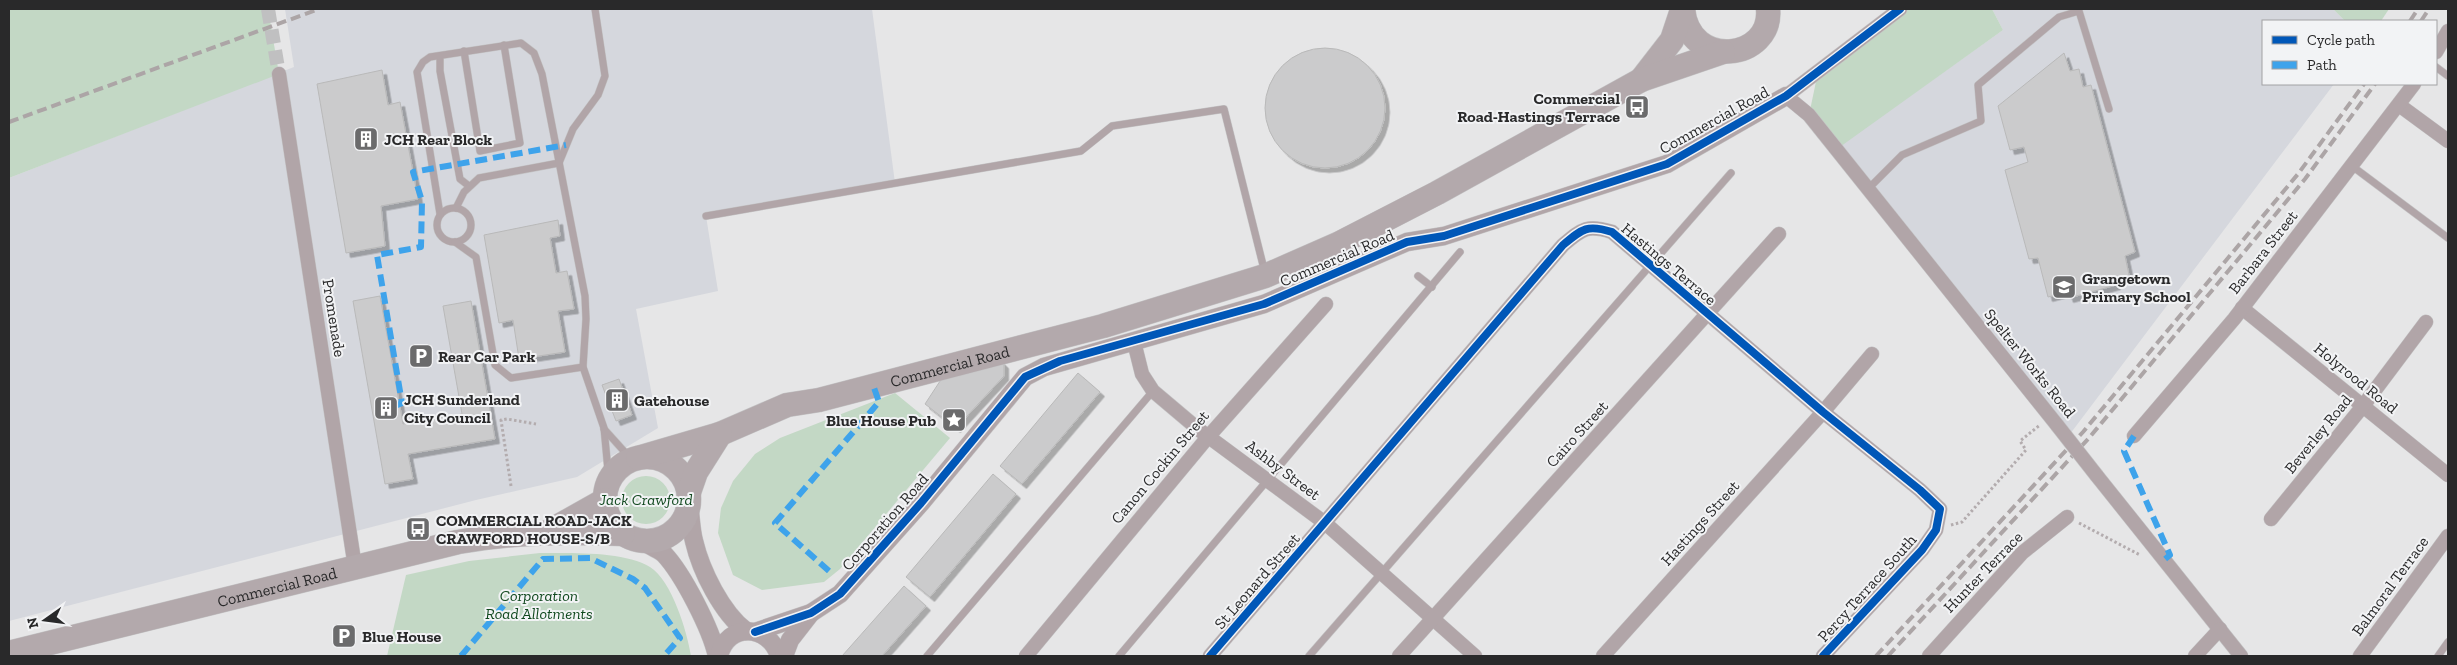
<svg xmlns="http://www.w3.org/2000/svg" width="2457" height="665" viewBox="0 0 2457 665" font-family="'Zilla Slab',serif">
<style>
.built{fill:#d5d7dd}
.green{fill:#c3d8c5}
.building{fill:#cbcbcc;stroke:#b9b9b9;filter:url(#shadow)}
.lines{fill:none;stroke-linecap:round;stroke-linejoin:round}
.minor-tunnel{stroke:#c0c0c1;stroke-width:14;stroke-dasharray:14 7;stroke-linecap:butt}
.service-casing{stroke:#c4c4c5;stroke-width:8}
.minor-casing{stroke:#c4c4c5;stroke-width:15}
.tertiary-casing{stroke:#c4c4c5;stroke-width:19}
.trunk-casing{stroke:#c4c4c5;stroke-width:25}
.path{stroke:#b3acae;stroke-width:3;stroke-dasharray:2.5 2.5;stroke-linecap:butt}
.service{stroke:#b1a5a8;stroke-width:7}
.minor{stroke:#b1a5a8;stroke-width:14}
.tertiary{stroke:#b1a5a8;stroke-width:18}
.trunk{stroke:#b3a9ac;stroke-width:24}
.rail{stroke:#aca5a6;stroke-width:4;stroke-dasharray:10 5;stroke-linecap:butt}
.minor-bridge-casing{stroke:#c4c4c5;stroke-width:15;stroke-linecap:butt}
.minor-bridge{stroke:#b1a5a8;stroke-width:14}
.quiet{stroke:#3ea3eb;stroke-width:6;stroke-dasharray:12 6;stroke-linecap:butt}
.cycleway-casing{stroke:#f2f3f5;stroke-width:11}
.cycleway{stroke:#0057b8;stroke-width:8}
.labels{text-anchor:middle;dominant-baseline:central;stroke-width:4;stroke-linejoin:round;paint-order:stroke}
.poi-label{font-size:16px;font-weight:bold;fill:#29292a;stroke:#f2f3f5;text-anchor:start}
.street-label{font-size:16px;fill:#29292a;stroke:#f2f3f5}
.park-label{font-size:16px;font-style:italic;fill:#10481e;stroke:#f2f3f5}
</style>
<defs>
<filter id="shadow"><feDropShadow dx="4.5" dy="4.5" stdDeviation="0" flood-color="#0004"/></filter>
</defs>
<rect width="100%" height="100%" fill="#e6e6e7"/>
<g class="built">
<polygon points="285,9 872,9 895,183 706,216 718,291 636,309 658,428 577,477 476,500 9,621 9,178 294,67"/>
<polygon points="1992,9 2333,9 2345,21 2263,21 2263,84 2334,84 2067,438 1835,149 2003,30"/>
</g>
<g class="green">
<polygon points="9,9 268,9 279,74 9,178"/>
<polygon points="1900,9 1992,9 2003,30 1837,149 1809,115 1818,72"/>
<polygon points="2333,9 2389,9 2381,21 2345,21"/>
<polygon points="895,393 950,438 840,569 824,582 762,590 733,575 718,533 721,508 733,481 755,454 780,438"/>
<circle cx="646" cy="500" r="24"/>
<path d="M 540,553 C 569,553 625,551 650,567 C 672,581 687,631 691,656 L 387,656 L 406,575 L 469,561 Z"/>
</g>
<g class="building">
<circle cx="1325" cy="108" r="60"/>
<polygon points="2064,53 2070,71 2079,69 2083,87 2091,85 2135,252 2125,256 2129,275 2115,279 2116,285 2069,298 2067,292 2048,297 2038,258 2029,259 2005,170 2028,162 2024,147 2010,150 1998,106"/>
<polygon points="382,70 388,105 400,102 418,199 381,206 385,246 346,253 317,84"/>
<polygon points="558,220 560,236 550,238 556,273 567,271 574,309 558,311 565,352 519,359 513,320 499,323 484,235"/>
<polygon points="380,296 403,424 462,414 443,306 471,301 495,439 408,454 413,479 385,484 353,301"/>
<polygon points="999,359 1004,364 1004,376 956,428 925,404 944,375"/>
<polygon points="1078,373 1100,392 1022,484 1000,466"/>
<polygon points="619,379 632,415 616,421 602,385"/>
<polygon points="382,397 388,403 390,412 383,413"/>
<polygon points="993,474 1016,494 930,597 906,577"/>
<polygon points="904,586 926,606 882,656 842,656"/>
</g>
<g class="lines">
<polyline class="minor-tunnel" points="268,9 279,74"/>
<defs>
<g id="service">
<polyline points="464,51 480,151 520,143 504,45"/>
<polyline points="440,57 440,71 460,179 469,186"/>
<polyline points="2436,67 2448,76"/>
<polyline points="2352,166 2448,238"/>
<polyline points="1868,189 1902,155 1981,121 1978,85 2059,17 2079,11 2109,109"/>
<circle cx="454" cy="225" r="17"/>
<polyline points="456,208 464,192 479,178 559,163 573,129 598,95 605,76 595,9"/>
<polyline points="440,214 417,72 423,62 430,57 521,43 534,53 542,74 585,296 586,319 583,367 604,428 609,481"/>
<polyline points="706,216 1081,151 1112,126 1224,109 1265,273"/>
<polyline points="455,242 476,257 495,365 511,378 583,367"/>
<polyline points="1418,276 1432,287"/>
<polyline points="604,429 632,460"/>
<polyline points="927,656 1153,391"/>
<polyline points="1119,656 1460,252"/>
<polyline points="1309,656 1731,173"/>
<polyline points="2438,656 2448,642"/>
</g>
<g id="minor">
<polyline points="1900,9 1786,96 1809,115 2057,425"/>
<polyline points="2436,52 2448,31"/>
<polyline points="279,74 355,567"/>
<polyline points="2399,105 2448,141"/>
<polyline points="2242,308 2448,475"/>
<polyline points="1134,342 1142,374 1153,391 1198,429 1325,523 1475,656"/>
<polyline points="2134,436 2234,319 2414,84"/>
<polyline points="2097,476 2241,656"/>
<polyline points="2271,519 2363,406 2426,322"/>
<polyline points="1026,656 1208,437 1326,304"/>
<path d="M 1210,656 L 1563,245 C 1582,229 1587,224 1612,232 L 1823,412 L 1920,490 L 1940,509 L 1936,530 L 1922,550 L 1823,656"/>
<polyline points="1399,656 1779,234"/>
<polyline points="1603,656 1823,412 1872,354"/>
<polyline points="1929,656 2022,553 2067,517"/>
<polyline points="2195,656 2220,629"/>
<polyline points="2360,656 2448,536"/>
</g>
<g id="tertiary">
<path d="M 689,506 C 691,517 691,530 694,541 C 701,571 722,613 746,631"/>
<path d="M 644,542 C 650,546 658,549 664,554 C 683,574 711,629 717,656"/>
<polyline points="755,632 811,613 840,594 921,503 1025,377 1044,367 1264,304 1407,242 1444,236 1667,164 1786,96"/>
<path d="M 719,656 C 727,622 769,624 779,656"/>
<polyline points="784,656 790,640 811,613"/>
</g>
<g id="trunk">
<path d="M 1683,9 C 1689,71 1773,60 1768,9"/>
<polyline points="1641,80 1672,40 1682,10"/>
<circle cx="647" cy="499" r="42"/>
<path id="s1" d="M 638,458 L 720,434 L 787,405 L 819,400 L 1103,326 L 1265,276 L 1338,244 L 1437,193 L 1641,80 L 1723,52"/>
<polyline points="689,492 696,472 720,434"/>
<polyline points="548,532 605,500"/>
<path id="s2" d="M 9,653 L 458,542 C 513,532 567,532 623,534"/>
</g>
</defs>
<use href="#service" class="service-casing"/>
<use href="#minor" class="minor-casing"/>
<use href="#tertiary" class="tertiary-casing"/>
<use href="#trunk" class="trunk-casing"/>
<g class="path">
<polyline points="511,486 501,420 507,419 536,424"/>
<polyline points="2079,523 2140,555"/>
<polyline points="1951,525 1962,522 2026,450 2020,441 2040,425"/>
</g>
<use href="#service" class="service"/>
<use href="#minor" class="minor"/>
<use href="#tertiary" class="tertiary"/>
<use href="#trunk" class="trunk"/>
<g class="rail">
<polyline points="2410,21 2418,9"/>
<polyline points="2421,21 2429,9"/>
<polyline points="9,122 319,9"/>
<polyline points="1876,656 2083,432 2298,174 2364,84"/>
<polyline points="1888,656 2089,438 2305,179 2375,84"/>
</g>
<defs>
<polyline id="minor-bridge" points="2057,425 2097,476"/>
</defs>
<use href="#minor-bridge" class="minor-bridge-casing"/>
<use href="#minor-bridge" class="minor-bridge"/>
<g class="quiet">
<polyline points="395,406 402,403 377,255 421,247 422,201 413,172 566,145"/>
<polyline points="2134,436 2124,451 2170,555 2164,560"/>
<polyline points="829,571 775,523 879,402 873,385"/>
<polyline points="461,656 543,559 590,558 633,579 645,588 680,638 664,656"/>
</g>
<defs>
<g id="cycleway">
<polyline points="755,632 811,613 840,594 921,503 1025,377 1060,361 1264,304 1407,242 1444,236 1667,164 1786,96 1900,9"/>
<path d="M 1210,656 L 1563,245 C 1582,229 1587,224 1612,232 L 1823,412 L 1920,490 L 1940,509 L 1936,530 L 1922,550 L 1823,656"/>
</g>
</defs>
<use href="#cycleway" class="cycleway-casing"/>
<use href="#cycleway" class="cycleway"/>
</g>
<defs>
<symbol id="bus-square" viewBox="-11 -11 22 22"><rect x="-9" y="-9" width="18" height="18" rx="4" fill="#6b6b6c" stroke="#f2f3f5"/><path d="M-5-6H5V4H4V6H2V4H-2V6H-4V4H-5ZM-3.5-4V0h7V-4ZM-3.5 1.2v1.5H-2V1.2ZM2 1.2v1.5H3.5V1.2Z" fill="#fff"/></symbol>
<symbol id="building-square" viewBox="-11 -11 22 22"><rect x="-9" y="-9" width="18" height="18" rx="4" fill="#6b6b6c" stroke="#f2f3f5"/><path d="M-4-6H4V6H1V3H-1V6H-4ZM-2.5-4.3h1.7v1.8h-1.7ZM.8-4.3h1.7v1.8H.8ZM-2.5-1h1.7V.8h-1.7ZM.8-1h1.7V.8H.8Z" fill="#fff"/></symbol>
<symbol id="school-square" viewBox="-11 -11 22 22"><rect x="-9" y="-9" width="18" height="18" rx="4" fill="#6b6b6c" stroke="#f2f3f5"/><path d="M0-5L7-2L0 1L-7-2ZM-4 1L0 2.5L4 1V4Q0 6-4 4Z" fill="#fff"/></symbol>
<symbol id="parking-square" viewBox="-11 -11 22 22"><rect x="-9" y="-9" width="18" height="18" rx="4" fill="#6b6b6c" stroke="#f2f3f5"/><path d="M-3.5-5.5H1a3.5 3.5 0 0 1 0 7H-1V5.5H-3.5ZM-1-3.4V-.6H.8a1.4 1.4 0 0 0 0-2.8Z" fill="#fff"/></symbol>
<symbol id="sight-square" viewBox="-11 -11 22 22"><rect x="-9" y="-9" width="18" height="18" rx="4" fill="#6b6b6c" stroke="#f2f3f5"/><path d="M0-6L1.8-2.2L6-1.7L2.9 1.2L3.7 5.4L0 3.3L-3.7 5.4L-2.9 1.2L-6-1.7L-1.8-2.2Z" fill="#fff"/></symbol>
</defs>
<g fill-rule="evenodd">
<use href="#bus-square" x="1623" y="93" width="28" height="28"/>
<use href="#building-square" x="352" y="125" width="28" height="28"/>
<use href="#school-square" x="2050" y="273" width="28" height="28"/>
<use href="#parking-square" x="407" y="342" width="28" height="28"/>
<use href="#building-square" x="603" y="386" width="28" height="28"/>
<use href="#building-square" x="372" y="394" width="28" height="28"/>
<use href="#sight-square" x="940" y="406" width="28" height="28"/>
<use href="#bus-square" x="404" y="515" width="28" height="28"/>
<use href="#parking-square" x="330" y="622" width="28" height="28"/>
</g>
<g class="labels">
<g class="poi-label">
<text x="1620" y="98" text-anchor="end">Commercial<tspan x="1620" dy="18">Road-Hastings Terrace</tspan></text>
<text x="384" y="139">JCH Rear Block</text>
<text x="2082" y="278">Grangetown<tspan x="2082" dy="18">Primary School</tspan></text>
<text x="438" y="356">Rear Car Park</text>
<text x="404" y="399">JCH Sunderland<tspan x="404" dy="18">City Council</tspan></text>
<text x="634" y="400">Gatehouse</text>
<text x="936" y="420" text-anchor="end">Blue House Pub</text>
<text x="436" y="520">COMMERCIAL ROAD-JACK<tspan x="436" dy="18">CRAWFORD HOUSE-S/B</tspan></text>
<text x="362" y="636">Blue House</text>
</g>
<g class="street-label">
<text transform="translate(1714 120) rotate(-29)">Commercial Road</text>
<text transform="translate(2263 252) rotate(-52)">Barbara Street</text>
<text transform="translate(1337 258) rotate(-23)">Commercial Road</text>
<text transform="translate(1669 264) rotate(40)">Hastings Terrace</text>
<text transform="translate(334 318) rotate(81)">Promenade</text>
<text transform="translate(2030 363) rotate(51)">Spelter Works Road</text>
<text stroke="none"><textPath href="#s1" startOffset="326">Commercial Road</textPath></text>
<text transform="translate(2356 378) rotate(39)">Holyrood Road</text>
<text transform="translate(1577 434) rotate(-48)">Cairo Street</text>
<text transform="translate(2318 434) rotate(-51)">Beverley Road</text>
<text transform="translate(1160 467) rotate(-50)">Canon Cockin Street</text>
<text transform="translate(1283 470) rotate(37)">Ashby Street</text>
<text transform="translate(885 522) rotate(-49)">Corporation Road</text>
<text transform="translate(1700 523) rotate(-48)">Hastings Street</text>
<text transform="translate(1983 572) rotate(-46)">Hunter Terrace</text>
<text transform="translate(1257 581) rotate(-49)">St Leonard Street</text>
<text stroke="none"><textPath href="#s2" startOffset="276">Commercial Road</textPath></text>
<text transform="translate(2390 586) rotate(-54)">Balmoral Terrace</text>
<text transform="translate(1867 588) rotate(-48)">Percy Terrace South</text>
</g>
<g class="park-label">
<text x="646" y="499">Jack Crawford</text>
<text x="539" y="595">Corporation<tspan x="539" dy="18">Road Allotments</tspan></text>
</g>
</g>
<rect width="2457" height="665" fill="none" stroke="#29292a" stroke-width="20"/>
<rect x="2262" y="20" width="175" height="65" fill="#f2f3f5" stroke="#a2a2a4"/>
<rect x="2272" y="36" width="25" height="8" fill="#0057b8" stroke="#a2a2a4"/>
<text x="2307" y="45" font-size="15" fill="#29292a">Cycle path</text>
<rect x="2272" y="61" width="25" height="8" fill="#3ea3eb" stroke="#a2a2a4"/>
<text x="2307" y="70" font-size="15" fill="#29292a">Path</text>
<g transform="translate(45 620) rotate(256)" stroke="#f2f3f5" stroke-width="4" paint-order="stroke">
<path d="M0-4L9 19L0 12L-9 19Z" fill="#29292a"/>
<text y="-8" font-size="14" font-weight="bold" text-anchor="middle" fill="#29292a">N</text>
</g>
</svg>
